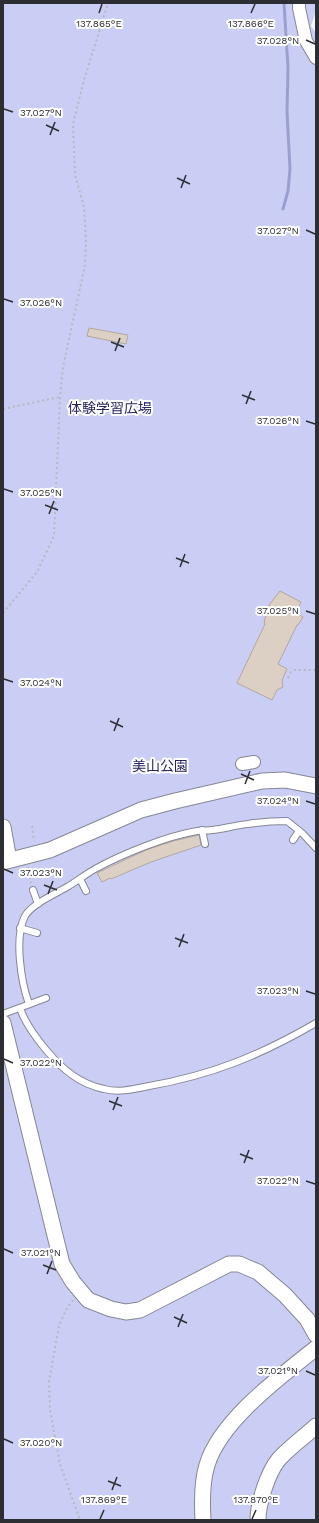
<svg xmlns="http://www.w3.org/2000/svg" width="319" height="1523" viewBox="0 0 319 1523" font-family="'Work Sans','Noto Sans JP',sans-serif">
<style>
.green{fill:#cacef5}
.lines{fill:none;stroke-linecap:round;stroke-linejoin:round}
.stream{stroke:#9b9fce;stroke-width:3}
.building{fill:#dcd0c4;stroke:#b3a89c}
.service-casing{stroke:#858795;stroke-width:8}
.minor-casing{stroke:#858795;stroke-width:14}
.tertiary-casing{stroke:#858795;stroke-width:17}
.path{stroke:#b7b8be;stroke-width:2;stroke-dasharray:2 3;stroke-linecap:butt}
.service{stroke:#fff;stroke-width:6}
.minor{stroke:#fff;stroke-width:12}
.tertiary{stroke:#fff;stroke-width:15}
.ticks{fill:none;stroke:#2d2e34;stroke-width:1.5}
.labels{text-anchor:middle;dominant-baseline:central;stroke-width:4;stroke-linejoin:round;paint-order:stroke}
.park-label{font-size:14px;fill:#27255e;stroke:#fff}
.ticks-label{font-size:10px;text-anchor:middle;fill:#2d2e34;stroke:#fff;stroke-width:4;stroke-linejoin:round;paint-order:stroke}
</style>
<rect width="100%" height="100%" fill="#f7f8fe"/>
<polygon class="green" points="3,3 316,3 316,11 311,26 316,33 316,1520 3,1520"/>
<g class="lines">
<polyline class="stream" points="283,209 288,191 290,169 287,112 288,68 284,3"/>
</g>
<g class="building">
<polygon points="89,328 128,335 126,344 87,336"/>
<polygon points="280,591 301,602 296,613 303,617 298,625 297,625 278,664 287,669 282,680 283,687 277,690 272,700 237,683 265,624 264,624 265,621 264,620 268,612 269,605"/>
<polygon points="199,835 201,845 151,862 111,879 110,878 102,882 97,873 146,850 173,841"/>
</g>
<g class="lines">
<defs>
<g id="service">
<polyline points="202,830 205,844"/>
<polyline points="293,840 299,831"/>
<polyline points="80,879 86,891"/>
<polyline points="33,890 38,904"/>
<polyline points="20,928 37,933"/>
<path d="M 29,1004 C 21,982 14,937 25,916 C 32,904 55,894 67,887 C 77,881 86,874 95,869 C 122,854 167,836 197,831 C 202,830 207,831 212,830 C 224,829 236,825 248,824 C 261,822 274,821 287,821 L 302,833 L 316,848"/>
<path d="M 20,1008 C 25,1024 36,1038 47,1051 C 63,1070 80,1084 104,1089 C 119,1093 134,1089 149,1086 C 212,1075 261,1055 316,1023"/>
<polyline points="3,1014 46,998"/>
</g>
<g id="minor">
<polyline points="299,3 299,8 306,41 316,58"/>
<polyline points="242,764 254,762"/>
</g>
<g id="tertiary">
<polyline points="3,827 9,860"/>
<polyline points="3,862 50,850 141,810 175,801 262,781 285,780 316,786"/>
<polyline points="3,1023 62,1264 73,1282 88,1300 111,1309 126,1312 140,1310 229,1264 239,1264 258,1272 285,1295 307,1319 316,1335"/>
<path d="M 203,1520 C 202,1503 202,1481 207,1465 C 220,1421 281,1376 316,1348"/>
<path d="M 258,1520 C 258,1503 268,1472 279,1459 C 290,1447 304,1437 316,1426"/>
</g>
</defs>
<use href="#service" class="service-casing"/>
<use href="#minor" class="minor-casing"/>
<use href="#tertiary" class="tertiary-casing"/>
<g class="path">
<polyline points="3,409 60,397"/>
<polyline points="3,613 37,572 54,536 60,397 63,367 85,265 86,241 84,207 75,175 73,124 84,80 108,3"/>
<polyline points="288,678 291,672 294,670 316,670"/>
<polyline points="32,826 34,841"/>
<polyline points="28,867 31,883"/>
<polyline points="73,1300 67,1308 59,1326 49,1382 50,1410 60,1464 80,1520"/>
</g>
<use href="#service" class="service"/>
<use href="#minor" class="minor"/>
<use href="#tertiary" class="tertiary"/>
</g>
<path class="ticks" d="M 99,13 L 102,4M 251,13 L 255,4M 306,40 L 315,44M 4,109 L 13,112M 46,125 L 59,131M 50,135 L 55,122M 177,178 L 190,184M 181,188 L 186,175M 306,230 L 315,234M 4,299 L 13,302M 111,342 L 124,347M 115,351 L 120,338M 242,395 L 255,400M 246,404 L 251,391M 306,421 L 315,424M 4,489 L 13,492M 45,505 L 58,510M 49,514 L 54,501M 176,558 L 189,563M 180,567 L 185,554M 306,611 L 315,614M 4,679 L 13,682M 110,721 L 123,727M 114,731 L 119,718M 241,774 L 254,780M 245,784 L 250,771M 306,801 L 315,804M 4,869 L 13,873M 44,885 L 57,890M 48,894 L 53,881M 175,938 L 188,943M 179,947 L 184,934M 306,991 L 315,994M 4,1059 L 13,1063M 109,1101 L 122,1106M 113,1110 L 118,1097M 240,1154 L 253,1159M 244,1163 L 249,1150M 306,1181 L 315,1184M 4,1249 L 13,1253M 43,1265 L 56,1270M 47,1274 L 52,1261M 174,1317 L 187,1323M 178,1327 L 183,1314M 306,1371 L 315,1375M 4,1439 L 13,1443M 108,1481 L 121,1486M 112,1490 L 117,1477M 100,1519 L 104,1510M 252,1519 L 256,1510"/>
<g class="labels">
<g class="park-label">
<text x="110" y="408">体験学習広場</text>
<text x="160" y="766">美山公園</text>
</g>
</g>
<g class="ticks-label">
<text x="99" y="27">137.865°E</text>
<text x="251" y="27">137.866°E</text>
<text x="278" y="44">37.028°N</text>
<text x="41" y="116">37.027°N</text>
<text x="278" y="234">37.027°N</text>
<text x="41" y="306">37.026°N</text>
<text x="278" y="424">37.026°N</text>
<text x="41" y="496">37.025°N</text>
<text x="278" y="614">37.025°N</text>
<text x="41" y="686">37.024°N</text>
<text x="278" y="804">37.024°N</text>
<text x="41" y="876">37.023°N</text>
<text x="278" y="994">37.023°N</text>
<text x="41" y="1066">37.022°N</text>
<text x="278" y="1184">37.022°N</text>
<text x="41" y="1256">37.021°N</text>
<text x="278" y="1374">37.021°N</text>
<text x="41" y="1446">37.020°N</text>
<text x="104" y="1503">137.869°E</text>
<text x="256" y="1503">137.870°E</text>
</g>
<rect width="319" height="1523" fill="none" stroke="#2d2e34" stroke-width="8"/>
</svg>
